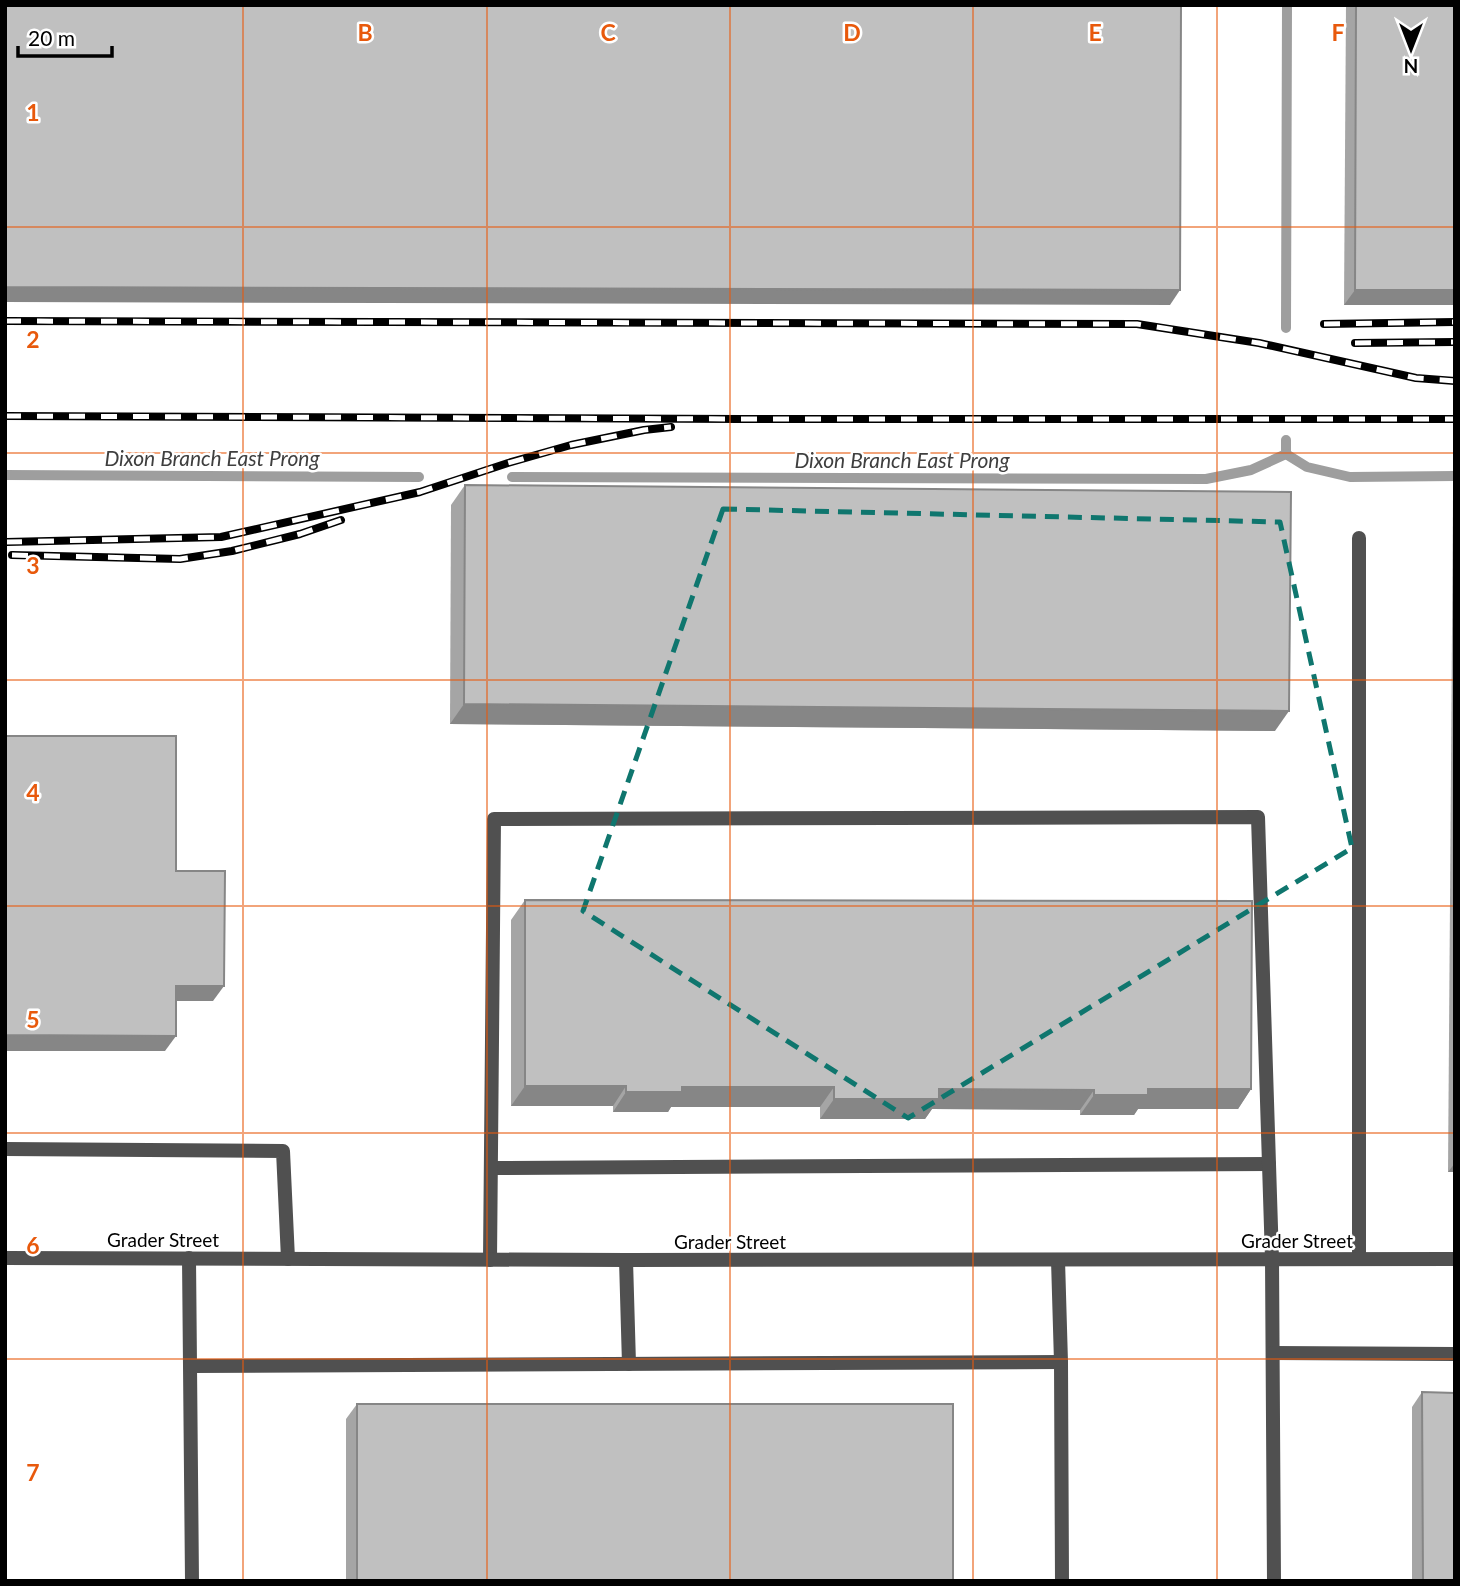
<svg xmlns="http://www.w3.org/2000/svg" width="1460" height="1586" viewBox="0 0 1460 1586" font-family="Lato,sans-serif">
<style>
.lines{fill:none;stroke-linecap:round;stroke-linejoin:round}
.stream{stroke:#9e9e9e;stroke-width:10}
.service{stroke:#505050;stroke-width:14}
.minor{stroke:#505050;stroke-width:14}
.rail-casing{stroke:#000;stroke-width:8}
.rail{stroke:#fff;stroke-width:5;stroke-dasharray:16;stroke-linecap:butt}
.wall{fill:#a5a5a5}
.shaded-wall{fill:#868686}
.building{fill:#c0c0c0;stroke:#868686;stroke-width:2}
.marked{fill:none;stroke:#0f766e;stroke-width:5;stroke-dasharray:14 9;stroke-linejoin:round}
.grid{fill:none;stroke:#e8590c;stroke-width:2;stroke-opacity:0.55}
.labels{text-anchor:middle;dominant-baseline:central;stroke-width:5;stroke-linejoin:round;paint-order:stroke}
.street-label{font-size:19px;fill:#000;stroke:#fff}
.water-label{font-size:21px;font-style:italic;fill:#3f3f3f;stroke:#fff}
.grid-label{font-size:23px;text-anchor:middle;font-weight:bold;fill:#e8590c;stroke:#fff;stroke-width:5;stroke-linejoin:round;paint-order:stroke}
</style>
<rect width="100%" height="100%" fill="#fff"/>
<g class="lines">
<g class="stream">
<polyline points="1286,328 1287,5"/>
<polyline points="1286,440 1286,454 1307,467 1350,477 1455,476"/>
<polyline points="5,475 419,477"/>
<polyline points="512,477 1206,479 1251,470 1286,454"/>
</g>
<g class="service">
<polyline points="5,1149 283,1151 288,1259"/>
<polyline points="491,1168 1269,1164"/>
<polyline points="189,1258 192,1581"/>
<polyline points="1359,1259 1359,538"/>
<polyline points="490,1260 494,819 1258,817 1272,1259 1274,1581"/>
<polyline points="626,1260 629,1364"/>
<polyline points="1058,1260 1061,1362 1062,1581"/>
<polyline points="1273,1353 1455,1354"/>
<polyline points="191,1366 1061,1362"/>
</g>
<polyline class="minor" points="5,1258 626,1260 1455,1259"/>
<defs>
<g id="rail">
<polyline points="5,321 1137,324 1259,343 1416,378 1455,381"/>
<polyline points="1324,324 1455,322"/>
<polyline points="1355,343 1455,342"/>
<polyline points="5,416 740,419 1455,419"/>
<polyline points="6,542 221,537 420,492 508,463 571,445 644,430 671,427"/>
<polyline points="12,555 180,559 232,551 300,534 341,520"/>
</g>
</defs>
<use href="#rail" class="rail-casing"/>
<use href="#rail" class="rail"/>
</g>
<g class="wall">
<polygon points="1346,5 1455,5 1455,305 1344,305"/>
<polygon points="465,485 1275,731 450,724 451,505"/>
<polygon points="1455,495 1455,1172 1448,1172 1453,497"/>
<polygon points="525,900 1251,1089 1238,1109 1138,1109 1134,1115 1080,1115 1080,1110 932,1109 925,1119 820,1119 820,1107 671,1107 668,1112 613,1112 613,1106 511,1106 511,920"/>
<polygon points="1422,1392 1455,1581 1412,1581 1412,1407"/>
<polygon points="357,1404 953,1581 346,1581 346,1419"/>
</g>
<g class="shaded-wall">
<polygon points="5,287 1180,290 1170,305 5,302"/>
<polygon points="1355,290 1455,290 1455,305 1344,305"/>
<polygon points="464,704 1289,711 1275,731 450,724"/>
<polygon points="176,986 224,986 213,1001 165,1001"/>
<polygon points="5,1035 176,1036 165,1051 5,1051"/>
<polygon points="525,1086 626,1086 613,1106 511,1106"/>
<polygon points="682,1087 834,1087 820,1107 671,1107 668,1112 613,1112 626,1092"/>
<polygon points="939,1089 1094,1090 1080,1110 932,1109 925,1119 820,1119 834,1099"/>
<polygon points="1148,1089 1251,1089 1238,1109 1138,1109 1134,1115 1080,1115 1094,1095"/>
<polygon points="1455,1163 1455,1172 1448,1172"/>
</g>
<g class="building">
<polygon points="5,5 1181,5 1180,290 5,287"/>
<polygon points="1356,5 1455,5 1455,290 1355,290"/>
<polygon points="465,485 1291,492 1289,711 464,704"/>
<polygon points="5,736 176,736 176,871 225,871 224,986 176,986 176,1036 5,1035"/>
<polygon points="525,900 1252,901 1251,1089 1148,1089 1148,1095 1094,1095 1094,1090 939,1089 939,1099 834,1099 834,1087 682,1087 682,1092 626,1092 626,1086 525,1086"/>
<polygon points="1422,1392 1455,1393 1455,1581 1423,1581"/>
<rect x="357" y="1404" width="596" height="177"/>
</g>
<path class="marked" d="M 723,509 L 1280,522 L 1352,848 L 908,1118 L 583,911 Z"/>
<path class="grid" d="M 243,5 L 243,1581M 487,5 L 487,1581M 730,5 L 730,1581M 973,5 L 973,1581M 1217,5 L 1217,1581M 5,227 L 1455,227M 5,453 L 1455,453M 5,680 L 1455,680M 5,906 L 1455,906M 5,1133 L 1455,1133M 5,1359 L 1455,1359"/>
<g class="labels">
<g class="street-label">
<text x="163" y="1239">Grader Street</text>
<text x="1297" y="1240">Grader Street</text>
<text x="730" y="1241">Grader Street</text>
</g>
<g class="water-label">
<text x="212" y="457">Dixon Branch East Prong</text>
<text x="902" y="459">Dixon Branch East Prong</text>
</g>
</g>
<g class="grid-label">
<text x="365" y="41">B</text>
<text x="608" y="41">C</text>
<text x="852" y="41">D</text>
<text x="1095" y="41">E</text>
<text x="1338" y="41">F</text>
<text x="33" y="121">1</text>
<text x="33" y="348">2</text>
<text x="33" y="574">3</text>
<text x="33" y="801">4</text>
<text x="33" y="1028">5</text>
<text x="33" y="1254">6</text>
<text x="33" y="1481">7</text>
</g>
<rect width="1460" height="1586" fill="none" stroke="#000000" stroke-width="14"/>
<g transform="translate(1411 49) rotate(180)" stroke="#ffffff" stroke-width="5" paint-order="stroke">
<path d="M0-5L12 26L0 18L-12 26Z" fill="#000000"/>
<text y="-10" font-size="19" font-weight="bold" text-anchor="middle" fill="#000000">N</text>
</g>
<path d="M18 46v10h94v-10" fill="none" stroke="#000000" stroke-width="3.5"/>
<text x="28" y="46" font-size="21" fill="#000000" stroke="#ffffff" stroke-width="5" paint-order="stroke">20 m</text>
</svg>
